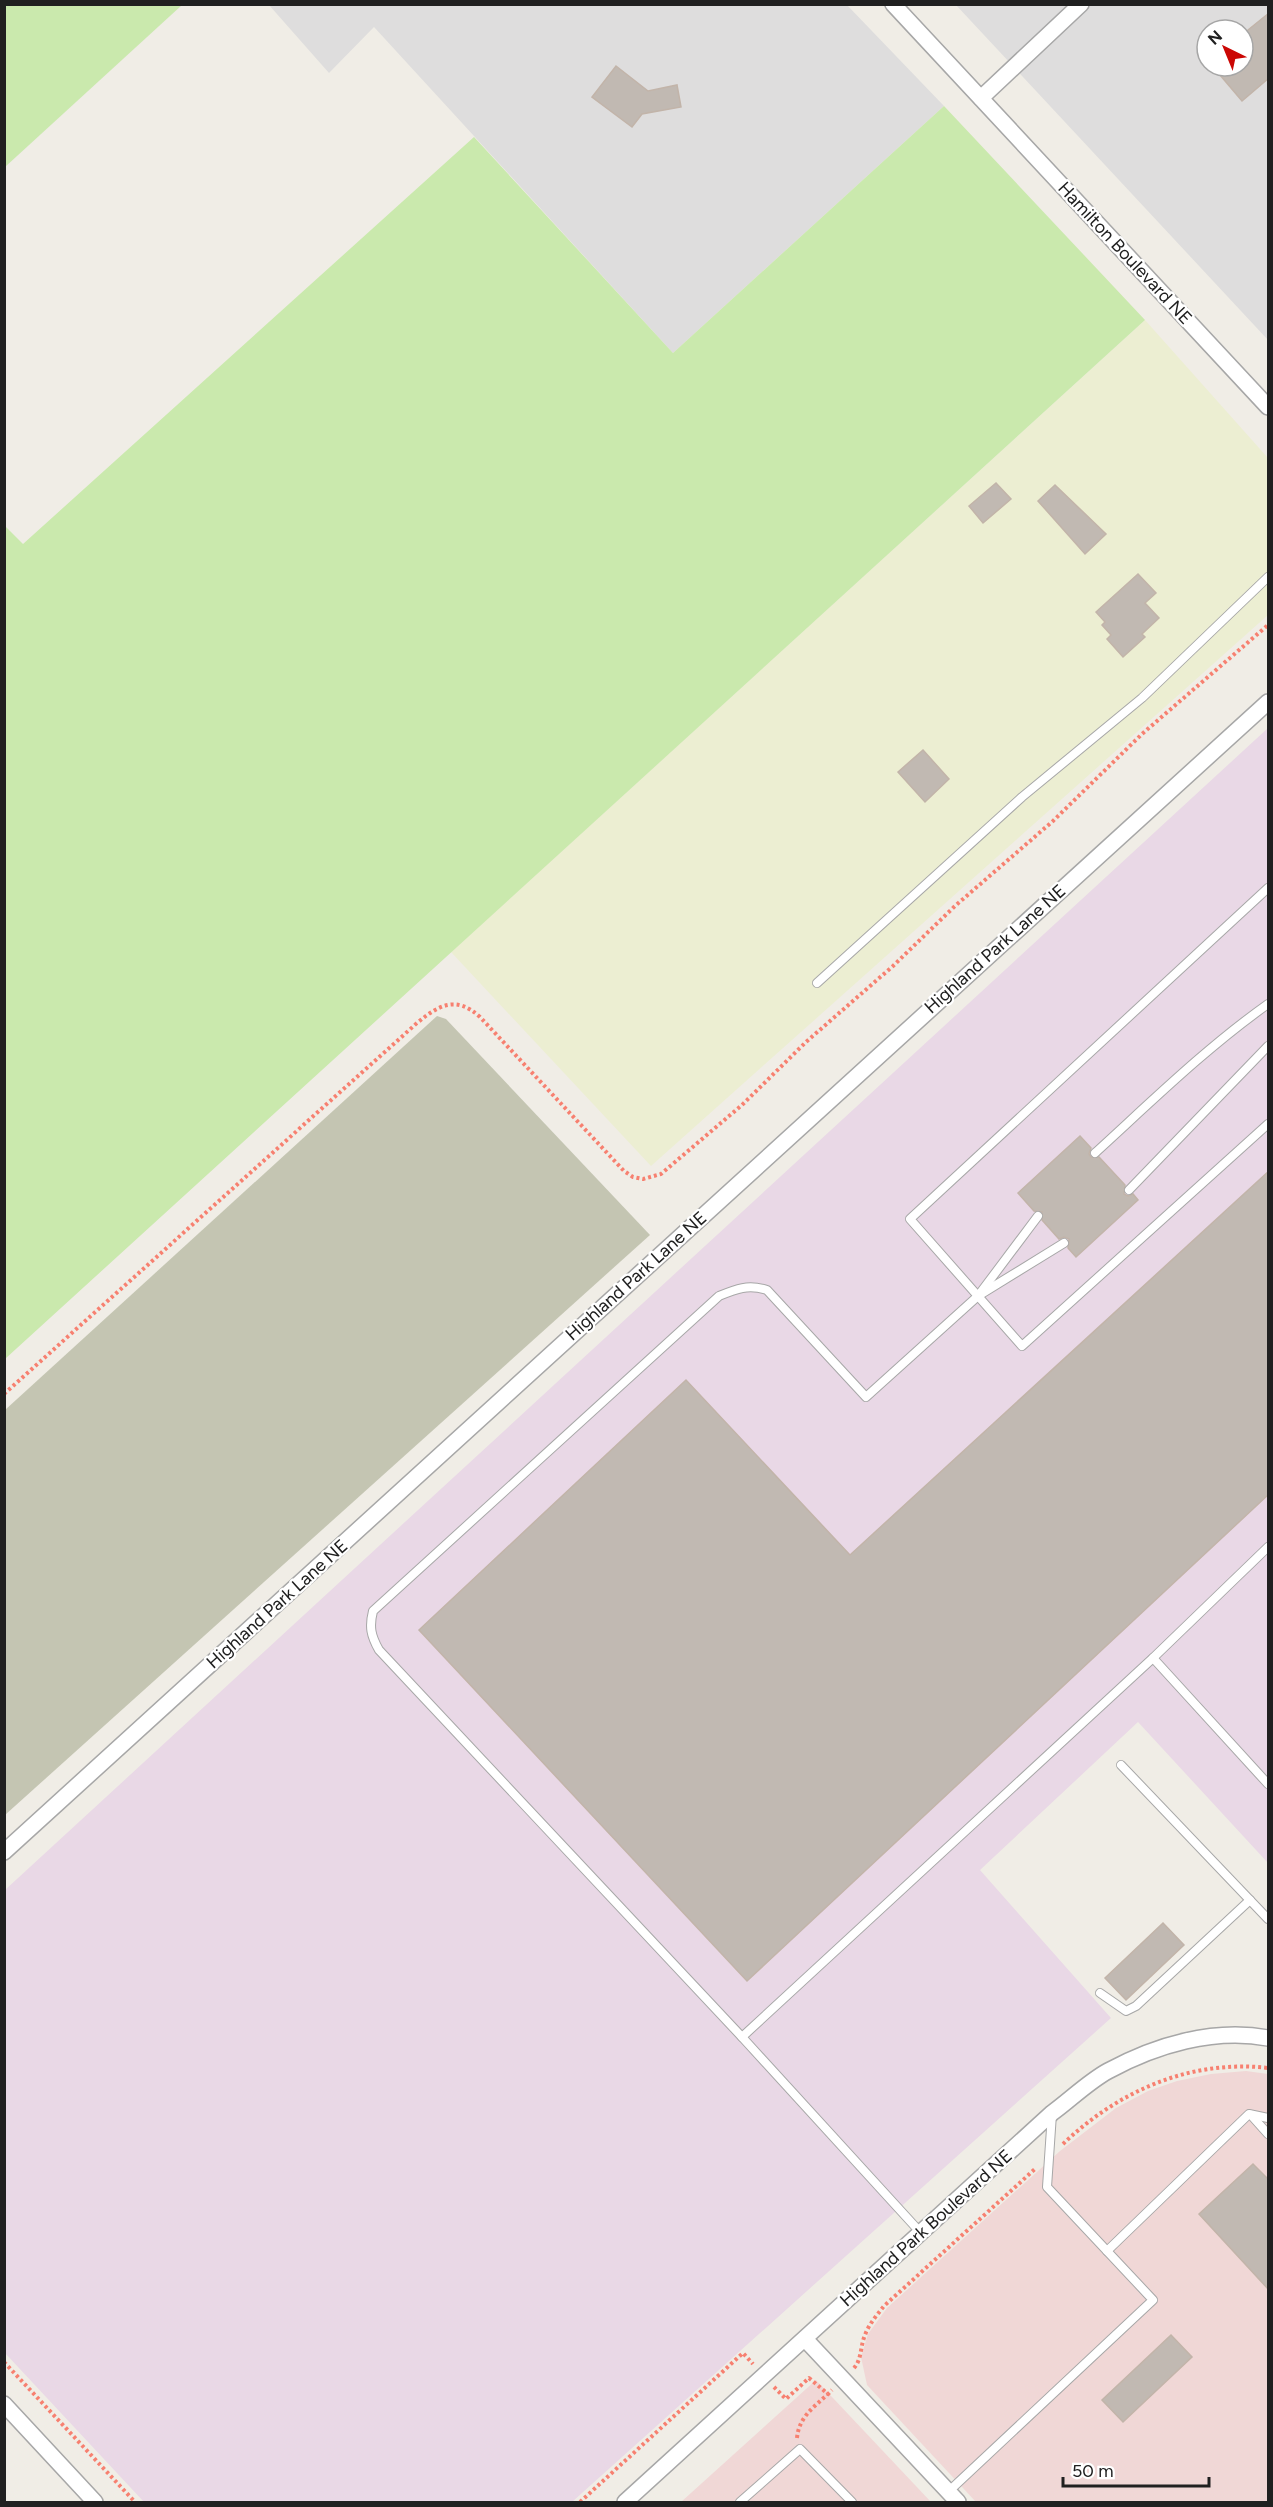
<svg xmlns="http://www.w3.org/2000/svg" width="1273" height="2507" viewBox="0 0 1273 2507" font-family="Figtree,sans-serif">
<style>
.residential{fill:#dedddd;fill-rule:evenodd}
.commercial{fill:#f0d7d6}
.industrial{fill:#e9d8e6}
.construction{fill:#c4c5b2}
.farmland{fill:#eceed2}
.grass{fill:#cae9ad}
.building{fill:#c1b9b2;stroke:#c2b4a9;stroke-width:1.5}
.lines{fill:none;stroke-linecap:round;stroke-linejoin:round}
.service-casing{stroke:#a7a7a7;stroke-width:10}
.minor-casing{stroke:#a7a7a7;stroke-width:18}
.path{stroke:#f78070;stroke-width:4;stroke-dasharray:3 3;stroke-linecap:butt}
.service{stroke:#fff;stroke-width:8}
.minor{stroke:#fff;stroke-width:15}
.labels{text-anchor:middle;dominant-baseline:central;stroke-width:4.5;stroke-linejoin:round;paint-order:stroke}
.street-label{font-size:18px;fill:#202020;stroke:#fff}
</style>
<rect width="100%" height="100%" fill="#f0ede6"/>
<g class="residential">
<polygon points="269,5 847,5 944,106 673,353 374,27 329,73"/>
<path d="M 956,5 L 1268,5 L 1268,340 ZM 1207,30 L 1243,30 L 1243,66 L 1207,66 Z"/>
</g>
<g class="commercial">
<polygon points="1246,2071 1268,2074 1268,2502 976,2502 867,2385 861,2357 868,2334 887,2308 1060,2151 1116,2108 1148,2091 1177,2081 1211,2074"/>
<polygon points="816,2380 931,2502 681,2502"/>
</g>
<polygon class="industrial" points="1268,728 1268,1863 1138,1722 980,1870 1111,2018 572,2502 144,2502 5,2353 5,1890"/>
<polygon class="construction" points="437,1016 446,1019 650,1235 5,1815 5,1410"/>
<polygon class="farmland" points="1145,320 1268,458 1268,615 651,1166 451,952"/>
<g class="grass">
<polygon points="5,4 182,4 182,5 5,167"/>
<polygon points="944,106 1145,320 5,1359 5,526 23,544 474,137 673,353"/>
</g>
<g class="building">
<polygon points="1269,13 1269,78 1242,101 1220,75 1230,66 1243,66 1243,58 1252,51 1243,40 1243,34"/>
<polygon points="616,66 648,91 677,85 681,107 642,114 632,127 592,97"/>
<polygon points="996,483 1011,499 983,523 969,506"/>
<polygon points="1055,485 1106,534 1085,554 1038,501"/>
<polygon points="1138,574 1156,593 1145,603 1159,618 1142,634 1145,637 1123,657 1107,639 1111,635 1102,625 1105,622 1096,612"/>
<polygon points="923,750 949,779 925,802 898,772"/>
<polygon points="1080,1136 1091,1148 1089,1154 1091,1157 1099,1157 1125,1185 1124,1194 1128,1196 1133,1194 1138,1200 1076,1257 1068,1248 1069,1239 1064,1237 1059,1239 1042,1220 1042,1212 1034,1211 1018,1193"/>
<polygon points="1269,1171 1269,1494 747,1981 419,1630 686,1380 850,1555"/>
<polygon points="1163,1923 1184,1945 1126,2000 1105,1978"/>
<polygon points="1253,2164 1269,2180 1269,2290 1199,2214"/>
<polygon points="1171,2335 1192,2357 1123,2422 1102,2400"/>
</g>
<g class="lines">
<defs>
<g id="service">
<polyline points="1268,888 910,1219 1022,1346 1268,1124"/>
<polyline points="817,983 1022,797 1142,698 1268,577"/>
<path d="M 1095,1153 C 1151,1102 1206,1048 1268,1004"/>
<polyline points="1129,1190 1268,1046"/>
<path d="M 1064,1243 L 978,1296 L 866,1397 L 767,1290 C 748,1284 736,1289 719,1296 L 373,1611 C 369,1627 371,1636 379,1650 L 742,2037 L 1153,1658 L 1268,1784"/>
<polyline points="981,1292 1038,1216"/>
<polyline points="1153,1658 1268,1547"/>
<polyline points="1121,1765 1268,1919"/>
<polyline points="1100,1993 1126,2011 1136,2006 1250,1900"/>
<polyline points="742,2037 921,2233"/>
<polyline points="1251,2115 1268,2134"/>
<polyline points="1107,2251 1249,2114 1268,2118"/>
<polyline points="948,2492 1153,2300 1047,2187 1052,2114"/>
<polyline points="740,2502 800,2449 852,2502"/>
</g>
<g id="minor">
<polyline points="893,4 1268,407"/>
<polyline points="981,98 1081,4"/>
<polyline points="4,1852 1268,702"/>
<polyline points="805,2339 958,2502"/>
<polyline points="4,2404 95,2502"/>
<path d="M 625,2502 L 1052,2113 C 1070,2100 1088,2082 1108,2071 C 1156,2045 1213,2028 1268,2038"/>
</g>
</defs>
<use href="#service" class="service-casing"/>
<use href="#minor" class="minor-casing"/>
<g class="path">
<path d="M 4,1394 L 417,1023 C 439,1005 456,995 480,1017 L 624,1171 L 633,1177 L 643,1179 L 661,1174 L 742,1105 L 806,1042 L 893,966 L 955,906 L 1053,821 L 1142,734 L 1268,625"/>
<path d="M 1063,2144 C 1118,2091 1191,2059 1268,2068"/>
<polyline points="4,2362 135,2502"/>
<path d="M 854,2368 C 862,2359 860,2347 865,2335 C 869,2324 877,2315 884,2306 L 1035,2169"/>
<polyline points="774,2387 786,2399 809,2378 828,2394 832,2390"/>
<path d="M 797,2438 C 799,2417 813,2408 828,2394"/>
<polyline points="580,2502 743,2353 753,2364"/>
</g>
<use href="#service" class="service"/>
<use href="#minor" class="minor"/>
</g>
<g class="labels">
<g class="street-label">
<text transform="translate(1125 253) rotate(47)">Hamilton Boulevard NE</text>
<text transform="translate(995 949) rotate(-42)">Highland Park Lane NE</text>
<text transform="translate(636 1276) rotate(-42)">Highland Park Lane NE</text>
<text transform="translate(277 1604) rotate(-42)">Highland Park Lane NE</text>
<text transform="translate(926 2228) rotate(-42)">Highland Park Boulevard NE</text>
</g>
</g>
<rect width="1273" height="2507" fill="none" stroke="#202020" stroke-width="12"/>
<g transform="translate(1225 48) rotate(317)"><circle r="28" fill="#ffffff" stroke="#a6a6a6" stroke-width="1.5"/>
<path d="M0-4.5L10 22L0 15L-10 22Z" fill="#cb0704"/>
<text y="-9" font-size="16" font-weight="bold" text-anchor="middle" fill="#202020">N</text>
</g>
<path d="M1063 2477v9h146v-9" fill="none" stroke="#202020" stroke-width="3"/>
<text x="1072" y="2477" font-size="18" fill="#202020" stroke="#ffffff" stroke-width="4.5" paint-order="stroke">50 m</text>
</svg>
